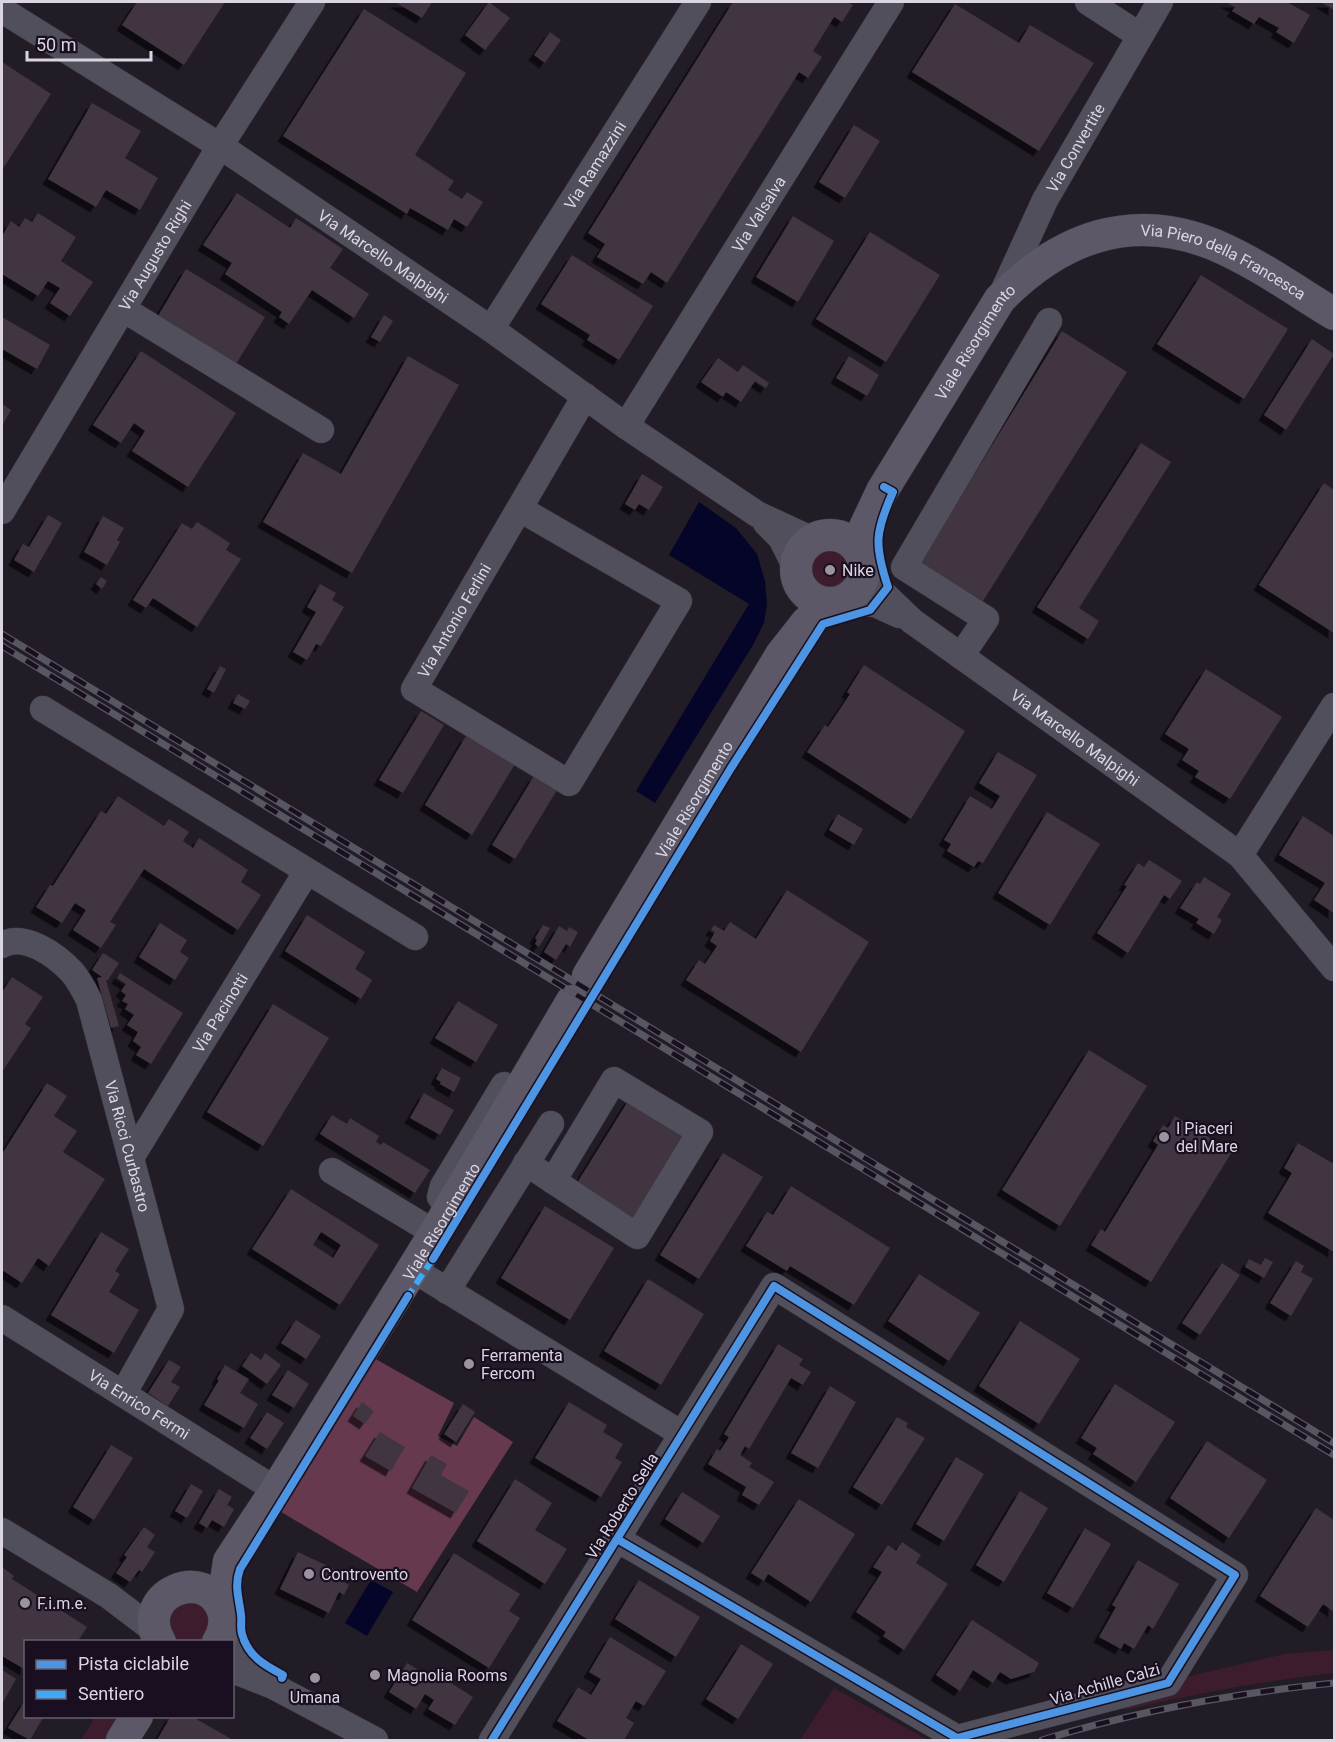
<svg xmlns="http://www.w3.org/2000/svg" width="1336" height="1742" viewBox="0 0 1336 1742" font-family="Roboto,sans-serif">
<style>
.green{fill:#3d1d2d}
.forest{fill:#67394f}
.water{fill:#050529}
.building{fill:#413641;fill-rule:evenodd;filter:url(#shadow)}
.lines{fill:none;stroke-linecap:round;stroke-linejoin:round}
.minor-casing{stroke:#3b373e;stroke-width:27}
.major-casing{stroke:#3b373e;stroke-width:33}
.minor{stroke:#514f5b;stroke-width:26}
.major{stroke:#5c5868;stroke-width:32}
.rail-casing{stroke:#585660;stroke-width:7}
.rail{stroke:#190f20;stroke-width:4.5;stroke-dasharray:14;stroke-linecap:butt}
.quiet{stroke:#3fa9f5;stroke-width:6;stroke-dasharray:12 6;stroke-linecap:butt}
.cycleway-casing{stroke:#190f20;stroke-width:11}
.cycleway{stroke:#4d94e3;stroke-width:8}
.poi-dot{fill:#9a949f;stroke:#190f20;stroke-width:2}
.labels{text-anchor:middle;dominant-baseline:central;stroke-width:4.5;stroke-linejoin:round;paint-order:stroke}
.street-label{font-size:16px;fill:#dbd5e1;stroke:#190f20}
.poi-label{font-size:16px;fill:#dbd5e1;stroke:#190f20;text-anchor:start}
</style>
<defs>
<filter id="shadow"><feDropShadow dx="-5.5" dy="5.5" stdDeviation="0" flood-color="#0009"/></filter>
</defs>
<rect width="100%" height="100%" fill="#211c25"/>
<g class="green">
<path d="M 833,542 L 849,550 C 851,557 858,569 856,576 C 853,592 826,600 814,591 C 791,574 808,543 833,542 Z"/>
<polygon points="187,1595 213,1611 206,1641 172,1641 164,1612"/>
<path d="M 1334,1650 L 1334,1673 C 1263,1681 1195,1694 1125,1710 L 1121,1702 L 1190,1676 L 1285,1654 Z"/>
<polygon points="834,1688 928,1740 800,1740"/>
<polygon points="95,1717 123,1717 108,1740 81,1740"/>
</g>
<polygon class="forest" points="372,1357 454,1403 438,1436 457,1446 474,1417 513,1442 417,1592 281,1512"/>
<g class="water">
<polygon points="699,502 736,528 757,554 765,581 767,604 764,623 753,645 655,803 636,791 749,604 669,555"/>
<polygon points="371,1580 393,1592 367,1636 345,1623"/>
</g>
<g class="building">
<polygon points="137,2 225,2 184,65 122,25"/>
<polygon points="395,2 432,2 422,18"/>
<polygon points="489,2 510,18 485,50 465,35"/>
<polygon points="733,2 847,2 853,5 842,22 834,17 813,51 822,57 808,78 799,72 667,283 651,272 643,284 597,257 605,244 588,233"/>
<polygon points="1226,2 1287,2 1310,15 1294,43 1276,32 1279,28 1259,17 1254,24 1232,11 1235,7"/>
<polygon points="1321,2 1334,2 1334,10"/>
<polygon points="955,4 1019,43 1030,25 1094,63 1039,151 912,72"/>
<polygon points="364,9 466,73 415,155 454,181 448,190 462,199 467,192 483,202 467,227 454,219 448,230 410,208 407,214 283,136"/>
<polygon points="550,32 561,40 545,63 534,55"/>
<polygon points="2,62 51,94 2,170"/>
<polygon points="92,103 141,131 125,158 158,178 140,210 106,190 96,207 48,179"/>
<polygon points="854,125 880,141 845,198 819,182"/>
<polygon points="237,193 290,228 296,218 343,249 330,268 369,294 354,318 312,290 289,324 279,317 282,312 225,274 232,263 203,245"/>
<polygon points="38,213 76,237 61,261 93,282 70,316 50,303 60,288 48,281 38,296 2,274 2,236 11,221 19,227 25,218 32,222"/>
<polygon points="793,216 834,241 798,302 756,277"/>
<polygon points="870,232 940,275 886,362 816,319"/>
<polygon points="572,255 653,306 619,360 587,340 590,335 541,304"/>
<polygon points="186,269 265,317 236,364 158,316"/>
<polygon points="1201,275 1288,329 1244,399 1157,344"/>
<polygon points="384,315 393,321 380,342 371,337"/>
<polygon points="2,317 50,345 37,369 2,349"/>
<polygon points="1062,331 1127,372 983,601 920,563"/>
<polygon points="1312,339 1334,354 1286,430 1264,415"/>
<polygon points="141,351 236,413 188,487 132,451 145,431 134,423 121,443 93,425"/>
<polygon points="408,356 459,385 352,573 263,522 303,453 341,474"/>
<polygon points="849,356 879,375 867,396 836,378"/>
<polygon points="718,358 738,372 743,365 769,383 766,388 755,381 741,402 726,392 723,397 701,382"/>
<polygon points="2,404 11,410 2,426"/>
<polygon points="1141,443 1171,462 1079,608 1099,621 1088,639 1037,607"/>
<polygon points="642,474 663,487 649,510 639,504 635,510 625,504"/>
<polygon points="1324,483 1334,490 1334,633 1259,585"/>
<polygon points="48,515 62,523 34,572 14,560 23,544 29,547"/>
<polygon points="103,516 124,528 117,540 120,542 107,565 84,552"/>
<polygon points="197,522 230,543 226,550 241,559 197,627 153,598 146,608 133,600 182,523 192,529"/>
<polygon points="101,577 107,581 102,589 96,584"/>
<polygon points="320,584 336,593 332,600 344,607 321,646 316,644 307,660 293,652 316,612 307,607"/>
<polygon points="864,665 965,731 911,819 807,752 825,725 828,727 850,694 847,692"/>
<polygon points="220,666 226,669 214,693 207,689"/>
<polygon points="1206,669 1282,717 1230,799 1195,777 1199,771 1182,760 1189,749 1165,734"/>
<polygon points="238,694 250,701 245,709 233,703"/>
<polygon points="421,711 444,725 403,793 379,780"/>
<polygon points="466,736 515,764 472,835 425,805"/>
<polygon points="998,752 1037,775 983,863 978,861 974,867 947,851 951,844 944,840 970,796 992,809 1000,796 979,783"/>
<polygon points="534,776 557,790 515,859 492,845"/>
<polygon points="118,796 164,826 169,819 189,832 183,841 193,848 199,838 248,870 241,882 261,895 238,930 144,869 110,922 116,925 101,948 73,930 86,910 75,903 62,923 36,907 50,885 53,886 101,811 106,814"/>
<polygon points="1047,812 1100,844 1050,925 998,893"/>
<polygon points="838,814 863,829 854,845 829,830"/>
<polygon points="1303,816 1334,836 1334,913 1314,900 1325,883 1279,855"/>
<polygon points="1149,860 1182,881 1170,899 1164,895 1128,953 1097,933 1127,886 1124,885 1138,863 1144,867"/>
<polygon points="1204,877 1231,894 1217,917 1222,920 1214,934 1196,923 1199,919 1180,908 1197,882 1200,884"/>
<polygon points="787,890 869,942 801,1052 686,980 699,960 705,964 717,946 710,941 715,932 711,930 714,925 724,931 730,922 756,939"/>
<polygon points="307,915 365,952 355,969 372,980 361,999 285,951"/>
<polygon points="160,923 187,940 180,952 189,958 175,980 139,957"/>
<polygon points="543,925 550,928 539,947 535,944 537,940 535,938"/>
<polygon points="559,926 567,931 569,927 578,932 570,947 566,944 556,960 544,952"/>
<polygon points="103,953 119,963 108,980 106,980 119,1026 111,1028 97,978 102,977 92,970"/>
<polygon points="120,973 183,1013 151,1064 136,1055 141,1047 133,1041 138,1032 127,1025 134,1015 125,1009 128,1004 122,1001 126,995 121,991 126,984 117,978"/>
<polygon points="12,977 43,997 25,1024 31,1028 2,1072 2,992"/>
<polygon points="458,1001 498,1025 476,1062 435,1038"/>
<polygon points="273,1004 329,1038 263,1146 207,1112"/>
<polygon points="1089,1050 1147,1086 1060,1226 1002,1190"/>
<polygon points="442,1068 461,1078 454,1092 440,1084 441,1082 436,1079"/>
<polygon points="47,1083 67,1096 54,1116 77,1131 63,1152 105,1179 49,1266 38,1258 22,1283 2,1270 2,1154"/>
<polygon points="424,1093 454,1110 440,1135 410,1118"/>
<polygon points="630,1098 689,1135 636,1220 577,1183"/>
<polygon points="332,1115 347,1124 350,1118 379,1136 376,1142 381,1145 383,1142 430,1170 415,1193 320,1134"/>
<polygon points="1175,1116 1232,1152 1151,1282 1091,1245 1101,1229 1105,1232 1158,1145 1153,1141 1163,1125 1168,1128"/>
<polygon points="1298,1143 1334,1164 1334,1252 1268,1213 1292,1173 1284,1168"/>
<polygon points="723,1153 763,1177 699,1279 660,1255"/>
<polygon points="791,1186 890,1248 854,1305 790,1266 787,1271 746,1246 767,1212 773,1215"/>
<path d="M 291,1189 L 379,1245 L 340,1305 L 252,1249 ZM 321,1232 L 341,1245 L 333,1258 L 313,1245 Z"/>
<polygon points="545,1206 614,1248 570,1320 501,1278"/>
<polygon points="101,1232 129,1249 115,1271 120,1274 109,1292 139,1310 114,1353 51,1315"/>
<polygon points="1265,1258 1273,1262 1264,1278 1245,1267 1249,1259 1261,1265"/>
<polygon points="1296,1261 1304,1266 1301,1272 1313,1279 1291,1316 1270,1303"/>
<polygon points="1222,1263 1240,1275 1200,1335 1182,1323"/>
<polygon points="919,1274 980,1313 949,1361 888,1321"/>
<polygon points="648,1279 704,1314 661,1385 604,1351"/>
<polygon points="296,1320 321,1336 306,1359 281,1343"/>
<polygon points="1020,1321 1080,1359 1039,1424 979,1386"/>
<polygon points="778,1344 803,1359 799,1365 811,1372 803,1385 791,1378 749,1449 745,1446 740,1455 752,1463 749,1467 774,1482 759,1505 742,1495 746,1487 708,1464 717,1449 720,1451 729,1437 724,1434"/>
<polygon points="251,1353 261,1360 265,1353 281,1365 267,1384 242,1366"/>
<polygon points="169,1360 181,1367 171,1382 180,1387 168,1406 148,1393"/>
<polygon points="225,1365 249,1379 240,1393 258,1404 244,1428 204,1405 219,1380 217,1379"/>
<polygon points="288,1370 309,1384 294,1408 272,1395"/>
<polygon points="1115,1384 1175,1422 1136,1482 1093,1454 1097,1448 1081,1438"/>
<polygon points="830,1386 856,1402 818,1468 791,1453"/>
<polygon points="362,1402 374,1411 365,1424 353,1416"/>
<polygon points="569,1402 607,1425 603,1432 623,1444 615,1458 622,1462 601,1497 535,1458"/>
<polygon points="463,1404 475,1412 456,1442 444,1434"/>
<polygon points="267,1412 284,1423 267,1449 250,1438"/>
<polygon points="897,1417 908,1423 906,1427 925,1438 882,1505 853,1487"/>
<polygon points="380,1432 405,1447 391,1471 365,1456"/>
<polygon points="1207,1441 1267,1480 1229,1538 1170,1498"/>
<polygon points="111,1445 133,1458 94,1520 73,1507"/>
<polygon points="431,1455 447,1464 441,1475 469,1491 456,1513 412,1488"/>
<polygon points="956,1457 984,1474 944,1541 916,1524"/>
<polygon points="515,1479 552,1503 535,1530 567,1549 545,1584 477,1541"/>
<polygon points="191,1484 203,1491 187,1518 175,1511"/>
<polygon points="219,1489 232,1497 227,1505 234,1509 224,1527 212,1520 207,1528 199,1523"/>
<polygon points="1020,1491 1048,1508 1004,1582 976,1565"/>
<polygon points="682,1492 720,1516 703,1543 665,1519"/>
<polygon points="799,1499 855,1534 811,1602 768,1574 764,1581 751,1573"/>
<polygon points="1316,1508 1334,1520 1334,1612 1323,1604 1308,1627 1260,1596"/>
<polygon points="144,1527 155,1535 147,1547 155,1552 142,1572 139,1570 130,1582 116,1573 127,1557 124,1555"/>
<polygon points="1085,1528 1111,1544 1073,1608 1047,1593"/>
<polygon points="902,1542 921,1555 916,1563 948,1584 904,1650 883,1636 886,1632 856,1612 882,1572 873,1567 888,1545 896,1551"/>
<polygon points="298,1552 347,1575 344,1582 349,1585 344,1595 339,1592 329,1613 280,1589"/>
<polygon points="454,1553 520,1594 509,1611 520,1618 489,1668 412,1620"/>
<polygon points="1138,1560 1179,1584 1153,1629 1148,1625 1134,1649 1124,1643 1121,1649 1099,1637 1116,1607 1112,1605"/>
<polygon points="2,1567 14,1576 12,1579 87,1627 78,1641 26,1641 26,1670 2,1656"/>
<polygon points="639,1580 700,1617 676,1657 615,1619"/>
<polygon points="972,1620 1039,1663 1034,1672 1011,1679 1000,1672 993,1683 973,1670 960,1691 936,1675"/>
<polygon points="610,1637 666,1671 644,1706 636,1701 626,1718 634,1723 624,1740 589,1740 557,1721 578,1687 591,1695 601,1679 589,1672"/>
<polygon points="741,1644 773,1664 738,1719 706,1699"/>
<polygon points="407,1663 440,1683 443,1678 473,1697 455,1725 428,1709 434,1700 425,1694 416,1709 389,1692"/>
<polygon points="2,1670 16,1679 2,1704"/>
<polygon points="26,1699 26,1716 44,1716 30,1740 8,1728"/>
<polygon points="171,1716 191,1716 233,1740 157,1740"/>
</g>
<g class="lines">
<defs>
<g id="minor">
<polyline points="1088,2 1139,35"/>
<path id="s1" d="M 2,10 L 220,146 L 491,329 L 626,426 L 757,514 L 813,540"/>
<path id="s2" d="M 1001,296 L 1045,200 L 1160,2"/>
<polyline points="123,309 321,430"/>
<path id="s3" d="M 491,329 L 698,2"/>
<path id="s4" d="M 626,426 L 891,2"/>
<path id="s5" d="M 520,509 L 679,601 L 569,783 L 414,689 L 585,396"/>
<path id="s6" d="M 2,511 L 220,146 L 312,2"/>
<polyline points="766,523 781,538 796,568"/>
<path id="s7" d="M 864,575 L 912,621 L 1240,855 L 1334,968"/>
<polyline points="841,601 875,604 899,615"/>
<polyline points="961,656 986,619 904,567 1049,321"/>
<polyline points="43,709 415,937"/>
<polyline points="1240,855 1334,706"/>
<path id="s8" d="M 2,945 C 24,932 56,955 72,972 C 79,980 84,990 89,1000 L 171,1309 L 123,1394"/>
<path id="s9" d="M 132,1156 L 307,871"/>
<polyline points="526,1163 637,1236 700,1132 614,1080 553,1181"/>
<polyline points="332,1171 435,1233"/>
<polyline points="449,1208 440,1197 443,1186 504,1085"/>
<polyline points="412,1269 682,1434"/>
<polyline points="447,1291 551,1124"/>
<path id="s10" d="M 2,1318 L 276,1490"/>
<polyline points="2,1531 109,1596 155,1631"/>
<polyline points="224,1620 238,1653 261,1677"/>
<polyline points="232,1670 273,1686 375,1740"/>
<polyline points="492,1740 774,1286 1235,1575 1168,1683 957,1738 617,1539"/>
</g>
<g id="major">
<circle cx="830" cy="569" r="34"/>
<path id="s11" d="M 860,553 L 865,527 L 882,491 L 1000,299 C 1061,237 1132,211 1215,245 C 1257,263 1296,291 1334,314"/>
<path id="s12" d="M 588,976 L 781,655 L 807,622 L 829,603"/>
<path id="s13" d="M 222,1607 L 229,1561 L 276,1490 L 435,1233 L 572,1001"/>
<path d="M 160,1642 C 132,1594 207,1563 223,1611 C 226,1621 224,1632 218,1642"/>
<polyline points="122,1740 137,1716"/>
</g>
</defs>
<use href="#minor" class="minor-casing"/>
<use href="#major" class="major-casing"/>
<use href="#minor" class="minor"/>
<use href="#major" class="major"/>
<defs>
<g id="rail">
<polyline points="2,634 1334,1443"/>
<polyline points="2,646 1334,1455"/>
<path d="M 1042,1740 C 1137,1711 1235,1693 1334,1683"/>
</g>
</defs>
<use href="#rail" class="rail-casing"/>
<use href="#rail" class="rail"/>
<polyline class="quiet" points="406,1299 436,1254"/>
<defs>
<g id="cycleway">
<path d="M 433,1259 L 731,768 L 823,624 L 870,610 L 888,587 C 874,545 875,532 893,492 L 884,487"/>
<path d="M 282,1678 L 283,1675 C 264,1665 248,1656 242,1634 C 240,1628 242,1621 241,1615 C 239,1598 234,1586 240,1569 L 408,1296"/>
<polyline points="492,1740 774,1286 1235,1575 1168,1683 957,1738 617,1539"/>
</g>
</defs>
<use href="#cycleway" class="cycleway-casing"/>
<use href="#cycleway" class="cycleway"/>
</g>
<g class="poi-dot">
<circle cx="830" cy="570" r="6"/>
<circle cx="1164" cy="1137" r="6"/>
<circle cx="469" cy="1364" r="6"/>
<circle cx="309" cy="1574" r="6"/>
<circle cx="25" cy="1603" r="6"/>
<circle cx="375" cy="1675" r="6"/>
<circle cx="315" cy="1678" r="6"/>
</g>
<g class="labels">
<g class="street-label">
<text stroke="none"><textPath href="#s2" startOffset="166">Via Convertite</textPath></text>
<text stroke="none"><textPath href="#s3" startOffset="194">Via Ramazzini</textPath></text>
<text stroke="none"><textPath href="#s4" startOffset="250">Via Valsalva</textPath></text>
<text stroke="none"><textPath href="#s6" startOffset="298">Via Augusto Righi</textPath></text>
<text stroke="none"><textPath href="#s1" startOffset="454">Via Marcello Malpighi</textPath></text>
<text stroke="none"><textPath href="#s11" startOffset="542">Via Piero della Francesca</textPath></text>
<text stroke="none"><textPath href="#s11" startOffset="242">Viale Risorgimento</textPath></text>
<text stroke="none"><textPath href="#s5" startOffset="657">Via Antonio Ferlini</textPath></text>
<text stroke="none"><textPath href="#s7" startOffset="267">Via Marcello Malpighi</textPath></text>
<text stroke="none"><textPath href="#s12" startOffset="206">Viale Risorgimento</textPath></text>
<text stroke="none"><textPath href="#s9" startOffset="168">Via Pacinotti</textPath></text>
<text stroke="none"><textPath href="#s8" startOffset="264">Via Ricci Curbastro</textPath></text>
<text stroke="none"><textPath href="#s13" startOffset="447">Viale Risorgimento</textPath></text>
<text stroke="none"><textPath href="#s10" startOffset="162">Via Enrico Fermi</textPath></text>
<text transform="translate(622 1506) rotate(-58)">Via Roberto Sella</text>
<text transform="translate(1105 1684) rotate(-16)">Via Achille Calzi</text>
</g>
<g class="poi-label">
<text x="842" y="570">Nike</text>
<text x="1176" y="1128">I Piaceri<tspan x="1176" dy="18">del Mare</tspan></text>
<text x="481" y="1355">Ferramenta<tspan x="481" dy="18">Fercom</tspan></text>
<text x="321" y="1574">Controvento</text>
<text x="37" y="1603">F.i.m.e.</text>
<text x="387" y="1675">Magnolia Rooms</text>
<text x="315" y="1697" text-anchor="middle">Umana</text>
</g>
</g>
<rect width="1336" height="1742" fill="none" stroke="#dbd5e1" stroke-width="6"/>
<rect x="24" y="1640" width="210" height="78" fill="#190f20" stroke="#675e6d" stroke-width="1.5"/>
<rect x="36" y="1660" width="30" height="9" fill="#4d94e3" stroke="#675e6d" stroke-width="1.5"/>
<text x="78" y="1670" font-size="18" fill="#dbd5e1">Pista ciclabile</text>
<rect x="36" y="1690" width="30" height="9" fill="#3fa9f5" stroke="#675e6d" stroke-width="1.5"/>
<text x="78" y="1700" font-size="18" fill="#dbd5e1">Sentiero</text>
<path d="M27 51v9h124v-9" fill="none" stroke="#dbd5e1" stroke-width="3"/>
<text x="36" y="51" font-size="18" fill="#dbd5e1" stroke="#190f20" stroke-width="4.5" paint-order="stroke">50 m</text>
</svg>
